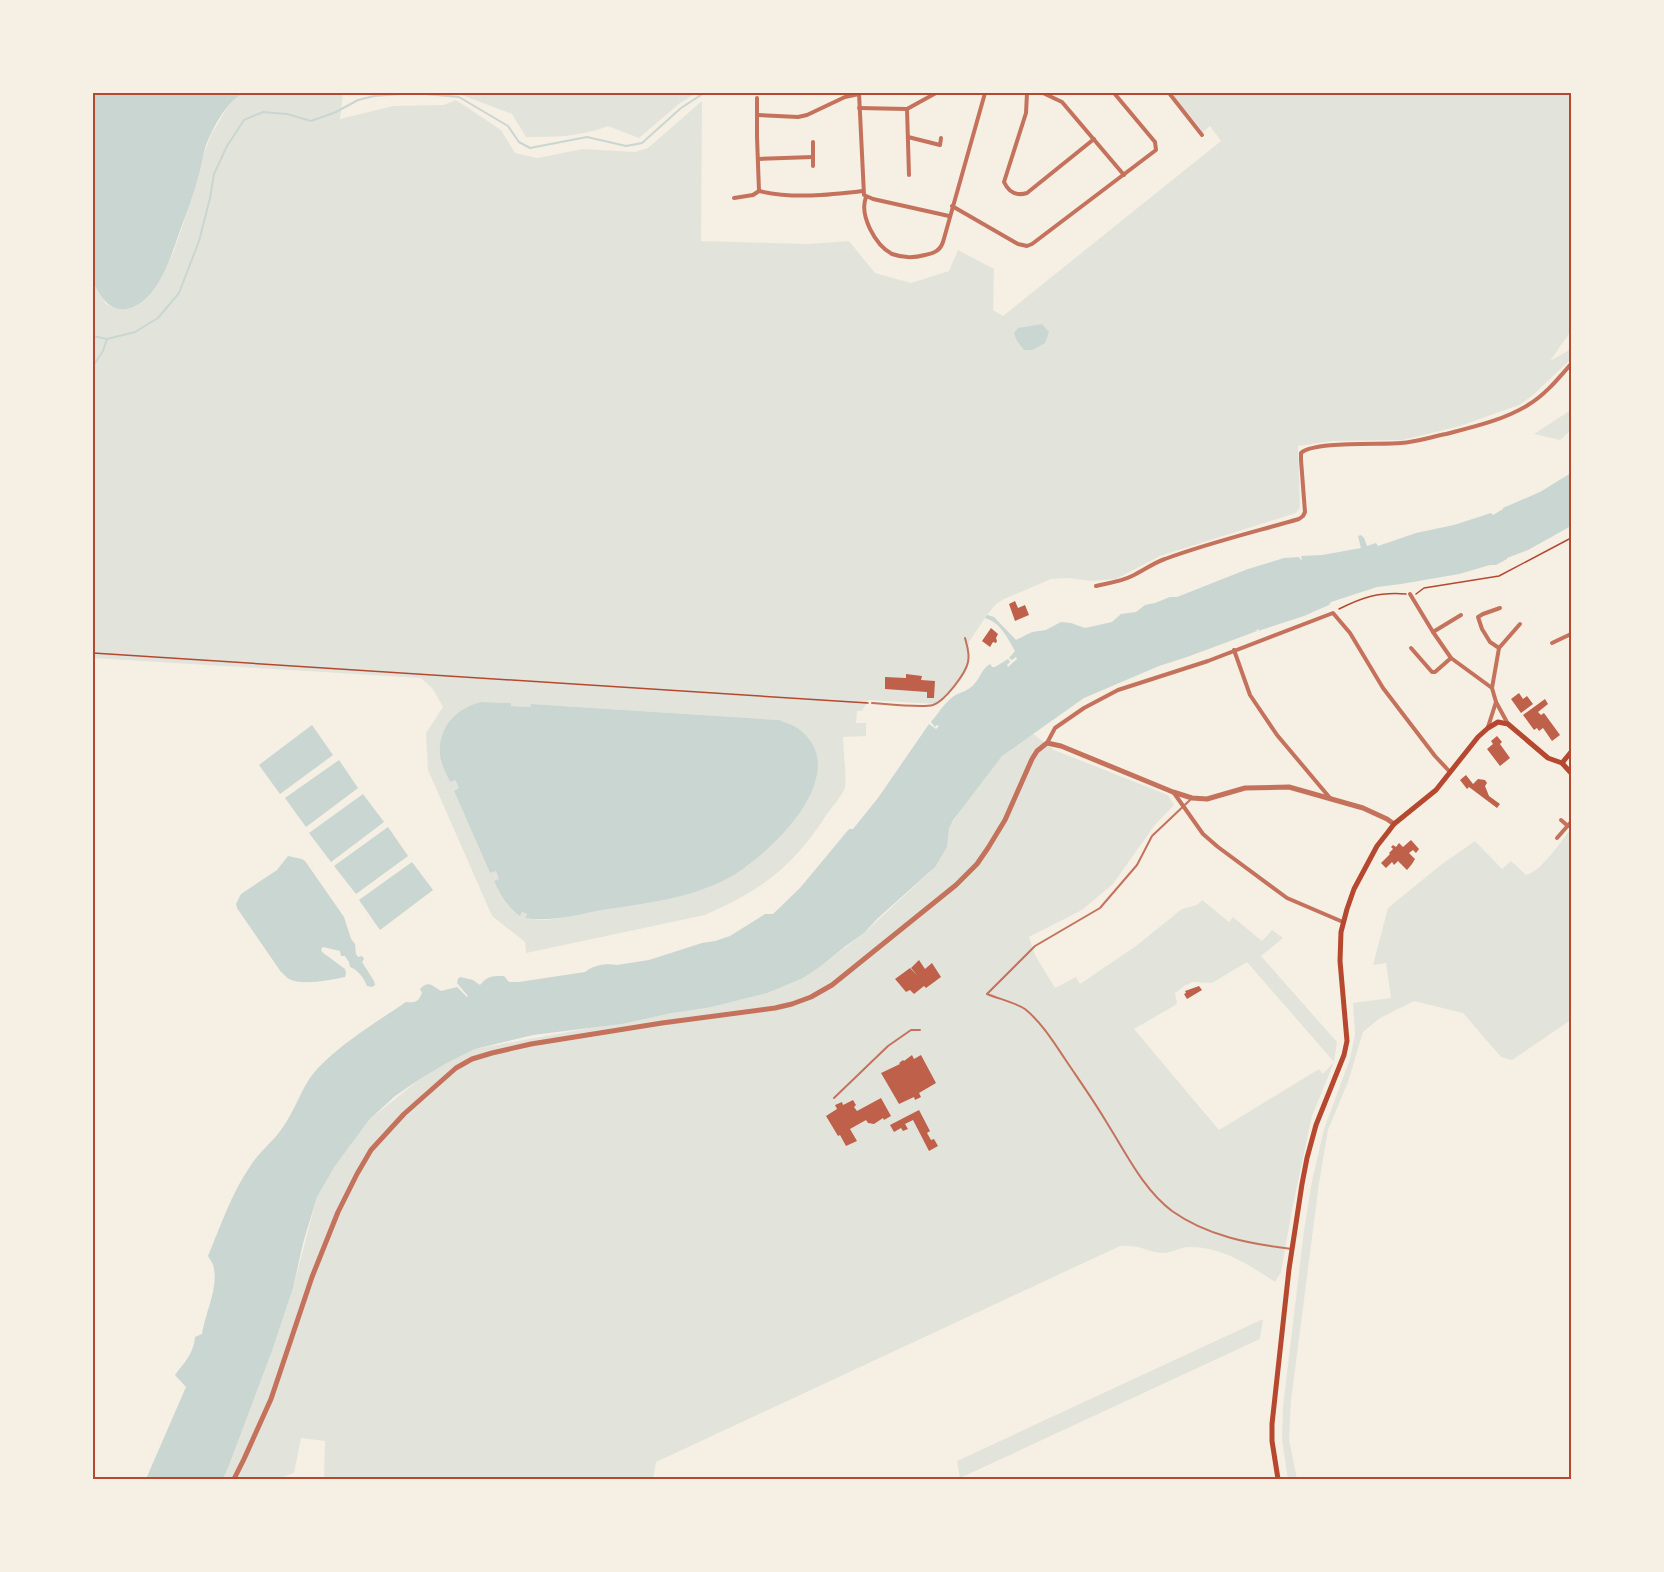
<svg xmlns="http://www.w3.org/2000/svg" width="1664" height="1572" viewBox="0 0 1664 1572" font-family="Jost,sans-serif">
<style>
.green{fill:#e2e4dc;fill-rule:evenodd}
.water{fill:#c9d6d2}
.lines{fill:none;stroke-linecap:round;stroke-linejoin:round}
.stream{stroke:#c9d6d2;stroke-width:2}
.building{fill:#bf614a}
.path{stroke:#b5482f;stroke-width:1.5}
.service{stroke:#c5725c;stroke-width:2}
.minor{stroke:#c5725c;stroke-width:4}
.tertiary{stroke:#c5725c;stroke-width:5}
.secondary{stroke:#b5482f;stroke-width:5}
.neatline{fill:none;stroke:#b5482f;stroke-width:2}
</style>
<rect width="100%" height="100%" fill="#f6efe4"/>
<g class="green">
<path d="M 243,93 L 343,93 L 340,119 L 393,106 L 444,105 L 456,100 L 501,130 L 515,153 L 537,158 L 583,149 L 635,152 L 648,148 L 702,101 L 701,241 L 808,244 L 849,241 L 875,273 L 911,283 L 949,271 L 958,250 L 994,269 L 993,310 L 1003,316 L 1221,141 L 1210,126 L 1203,132 L 1171,93 L 1571,93 L 1571,331 L 1550,361 L 1571,349 L 1571,359 L 1532,396 L 1519,405 L 1460,426 L 1403,440 L 1333,441 L 1298,446 L 1300,507 L 1296,513 L 1160,556 L 1116,579 L 1090,581 L 1069,578 L 1051,579 L 1004,599 L 996,604 L 987,615 L 969,642 L 968,663 L 963,675 L 937,704 L 868,700 L 862,711 L 857,711 L 856,723 L 866,723 L 866,736 L 843,737 C 843,746 847,781 845,787 C 843,795 832,807 827,814 C 793,867 762,890 705,915 L 526,953 L 525,942 L 492,916 L 428,770 L 426,733 L 443,707 L 433,689 L 421,678 L 93,658 L 93,570 L 95,566 L 93,544 L 93,282 L 106,304 L 114,308 L 121,309 L 152,291 L 163,274 L 174,251 L 192,198 L 203,156 L 211,135 L 228,106 L 236,97 ZM 481,702 L 511,703 L 511,706 L 530,707 L 531,704 L 779,720 L 817,775 C 814,787 808,797 801,808 C 774,852 733,880 684,895 L 547,920 L 538,920 L 525,917 L 527,914 L 522,912 L 520,915 C 507,908 500,895 494,881 L 500,879 L 496,870 L 490,873 L 454,791 L 459,788 L 440,755 L 443,734 L 463,709 Z"/>
<path d="M 447,93 L 696,93 L 680,103 L 639,138 L 608,126 C 581,137 554,137 526,137 L 512,114 L 459,94 Z"/>
<polygon points="1571,410 1571,430 1560,440 1534,434"/>
<path d="M 1032,733 L 1054,750 L 1168,795 L 1174,805 L 1154,826 L 1113,884 L 1082,910 L 1029,937 L 1035,955 L 1055,988 L 1076,977 L 1080,984 L 1136,946 L 1182,909 L 1197,905 L 1202,900 L 1229,922 L 1233,917 L 1262,941 L 1272,930 L 1283,938 L 1261,956 L 1337,1042 L 1334,1062 L 1312,1116 L 1292,1210 L 1281,1272 L 1275,1282 C 1250,1265 1220,1246 1189,1247 C 1180,1247 1170,1254 1161,1253 C 1145,1251 1138,1244 1120,1246 L 656,1462 L 653,1479 L 324,1479 L 325,1441 L 301,1438 L 294,1473 L 277,1479 L 223,1479 L 228,1468 L 272,1351 L 293,1288 L 317,1197 L 335,1166 L 369,1120 L 420,1079 L 447,1063 L 475,1049 L 672,1013 L 803,978 L 821,966 L 864,933 L 931,871 L 949,828 L 965,803 L 1002,756 ZM 1247,962 L 1334,1062 L 1323,1074 L 1319,1069 L 1219,1130 L 1134,1029 L 1177,1004 L 1175,993 L 1184,986 L 1193,982 L 1212,983 Z"/>
<path d="M 1571,829 L 1571,1020 L 1512,1060 L 1501,1057 L 1463,1013 L 1414,1001 L 1380,1018 L 1363,1032 L 1348,1082 L 1328,1130 L 1319,1183 L 1291,1401 L 1289,1440 L 1297,1479 L 1288,1479 L 1282,1440 L 1283,1407 L 1304,1230 L 1312,1181 L 1324,1129 L 1350,1059 L 1355,1034 L 1353,1003 L 1391,998 L 1386,963 L 1373,965 L 1388,908 L 1442,864 L 1475,841 L 1502,869 L 1511,861 L 1526,875 C 1542,871 1560,842 1571,829 Z"/>
<polygon points="1263,1319 1260,1339 960,1478 957,1461"/>
</g>
<g class="water">
<path d="M 93,93 L 243,93 C 225,104 214,126 206,145 C 202,157 201,169 197,181 C 193,196 188,210 182,225 C 173,250 160,299 130,308 C 110,314 101,297 93,282 Z"/>
<polygon points="1042,324 1049,332 1045,343 1032,350 1024,350 1017,341 1014,333 1018,328"/>
<path d="M 1571,473 L 1571,526 L 1528,550 L 1507,558 L 1507,559 L 1496,565 L 1490,565 L 1459,574 L 1401,584 L 1377,587 L 1331,602 L 1329,605 L 1304,616 L 1258,631 L 1259,629 L 1256,630 L 1257,631 L 1187,657 L 1159,666 L 1084,698 L 1002,756 L 954,819 L 949,828 L 947,847 L 935,867 L 877,919 L 864,933 L 847,945 L 821,966 L 803,978 L 767,993 L 711,1007 L 672,1013 L 621,1024 L 533,1035 L 475,1049 L 447,1063 L 420,1079 L 395,1096 L 369,1120 L 335,1166 L 317,1197 L 303,1243 L 293,1288 L 272,1351 L 228,1468 L 223,1479 L 146,1479 L 186,1387 L 175,1375 C 184,1363 194,1353 195,1337 L 202,1334 C 205,1314 218,1289 214,1269 C 214,1264 210,1260 208,1256 C 221,1225 232,1192 251,1165 C 260,1151 274,1141 283,1127 C 298,1106 302,1083 321,1065 C 346,1040 377,1022 406,1002 C 416,1003 418,1002 422,993 L 420,989 C 429,980 432,986 441,991 L 457,987 L 467,997 L 468,996 L 457,983 L 458,979 L 460,977 L 473,980 L 480,985 C 488,976 491,976 504,976 L 509,982 L 519,982 L 585,972 C 593,965 607,963 617,965 L 649,960 L 702,943 L 715,941 L 730,936 L 765,914 L 773,914 L 800,888 L 849,829 L 853,829 L 878,798 L 929,724 L 936,729 L 939,726 L 937,725 L 935,727 L 931,722 C 938,714 945,702 954,696 C 961,692 970,690 975,683 C 981,676 982,669 990,664 L 992,667 L 995,667 L 1008,659 L 1010,662 L 1007,665 L 1008,667 L 1017,659 L 1016,657 L 1012,660 L 1009,658 L 1015,651 C 1007,637 1001,623 985,618 L 987,615 L 994,617 L 1016,640 L 1032,632 L 1046,630 L 1061,622 L 1071,623 L 1085,628 L 1112,622 L 1121,614 L 1136,612 L 1145,605 L 1155,603 L 1170,597 L 1177,597 L 1248,569 L 1284,558 L 1299,557 L 1301,560 L 1302,559 L 1301,556 L 1322,555 L 1361,548 L 1358,536 L 1361,535 L 1364,538 L 1367,546 L 1376,543 L 1378,546 L 1416,533 L 1454,525 L 1491,513 L 1493,515 L 1503,509 L 1503,508 L 1540,492 Z"/>
<path d="M 481,702 L 511,703 L 511,706 L 530,707 L 531,704 L 779,720 C 786,723 794,725 800,730 C 855,774 769,855 730,877 C 691,899 645,903 602,910 C 576,915 551,922 525,918 L 527,914 L 522,912 L 520,916 C 507,907 500,895 494,881 L 499,879 L 496,871 L 490,873 L 454,791 L 459,788 L 455,780 L 450,782 C 446,773 441,764 440,755 C 438,727 456,708 481,702 Z"/>
<polygon points="312,725 333,755 280,794 259,765"/>
<polygon points="339,760 358,788 306,827 285,798"/>
<polygon points="363,794 384,822 331,862 309,833"/>
<polygon points="388,827 408,856 356,894 334,866"/>
<path d="M 288,856 L 302,859 L 305,861 L 344,917 L 351,939 L 355,944 L 356,954 L 358,957 L 362,956 L 364,959 L 362,962 L 374,981 L 375,985 L 372,987 L 367,986 C 364,978 358,970 350,967 L 349,962 L 345,956 L 341,956 L 340,951 L 323,947 L 321,949 L 322,952 L 345,969 L 346,973 L 345,977 C 331,980 302,986 289,979 C 287,978 283,973 281,972 L 237,908 L 236,904 L 241,894 L 277,870 Z"/>
<polygon points="412,862 433,890 380,930 359,900"/>
</g>
<g class="lines">
<g class="stream">
<polyline points="93,336 107,339 135,332 158,318 179,293 199,241 210,198 214,174 227,146 244,120 263,112 287,114 311,121 336,112 358,100 374,96 414,93 459,97 508,126 519,142 530,148 587,137 626,146 642,143 681,108 704,93"/>
<polyline points="93,366 103,351 107,339"/>
</g>
</g>
<g class="building">
<polygon points="1015,601 1018,608 1025,605 1029,615 1015,621 1009,604"/>
<polygon points="991,628 998,634 996,638 997,641 996,643 993,642 990,647 982,641"/>
<polygon points="906,674 922,676 921,680 935,681 934,698 927,698 927,692 885,689 885,677 906,678"/>
<polygon points="1519,693 1523,699 1527,696 1533,704 1521,713 1511,699"/>
<polygon points="1545,699 1548,704 1538,712 1541,715 1544,713 1560,735 1552,741 1543,728 1539,731 1537,728 1534,730 1523,715"/>
<polygon points="1497,736 1502,742 1500,744 1510,758 1500,766 1487,749 1493,744 1491,741"/>
<polygon points="1466,775 1473,784 1478,779 1485,780 1487,783 1485,786 1489,796 1500,804 1497,808 1469,787 1467,789 1460,780"/>
<polygon points="1411,840 1419,849 1416,853 1413,850 1409,853 1415,859 1412,864 1407,870 1398,861 1394,865 1392,862 1386,868 1381,863 1390,854 1389,853 1393,849 1391,847 1393,845 1396,847 1399,843 1403,847"/>
<polygon points="919,960 925,969 932,963 941,977 926,988 924,986 914,994 910,990 906,992 895,979 910,968 917,975 911,968"/>
<polygon points="1199,986 1202,990 1187,999 1184,994 1186,993 1185,991"/>
<polygon points="912,1055 914,1059 921,1055 936,1083 919,1093 921,1097 915,1100 914,1097 899,1104 881,1073 900,1064 899,1063 903,1060 904,1061"/>
<polygon points="881,1098 891,1116 884,1120 883,1118 874,1124 868,1123 866,1120 850,1129 857,1141 846,1146 840,1135 838,1136 826,1116 837,1109 835,1105 842,1102 843,1105 853,1100 856,1105 854,1107 857,1111"/>
<polygon points="919,1110 930,1131 927,1133 931,1140 934,1139 938,1146 929,1151 913,1120 905,1124 908,1129 903,1131 901,1128 894,1132 890,1125"/>
</g>
<g class="lines">
<g class="path">
<polyline points="1416,594 1424,588 1499,576 1571,538"/>
<path d="M 1339,609 C 1363,597 1378,592 1406,594"/>
<polyline points="93,653 868,703"/>
</g>
<g class="service">
<path d="M 872,703 C 886,704 922,708 933,705 C 945,701 966,673 968,662 C 970,653 967,646 965,638"/>
<path d="M 1190,800 L 1152,836 L 1137,865 L 1100,908 L 1035,946 L 987,994 C 999,999 1014,1002 1025,1009 C 1041,1022 1053,1041 1065,1059 C 1079,1080 1094,1101 1107,1123 C 1126,1153 1143,1189 1172,1211 C 1207,1236 1250,1244 1292,1249"/>
<polyline points="834,1098 888,1046 911,1030 920,1030"/>
</g>
<g class="minor">
<polyline points="859,93 864,195 873,199 949,216"/>
<path d="M 1027,93 L 1026,113 L 1004,182 C 1009,193 1017,196 1027,193 L 1094,139"/>
<polyline points="1043,93 1062,102 1124,175"/>
<polyline points="1169,93 1202,135"/>
<polyline points="859,108 907,109 909,175"/>
<polyline points="907,109 936,93"/>
<polyline points="757,115 798,117 807,115 845,97 859,94"/>
<polyline points="908,137 940,145 941,138"/>
<polyline points="758,159 813,157"/>
<polyline points="813,166 813,142"/>
<path d="M 759,191 C 793,199 829,195 863,191"/>
<path d="M 866,197 C 859,215 875,245 892,254 C 903,258 914,258 925,255 C 934,253 940,251 943,242 L 985,93"/>
<polyline points="734,198 753,195 759,191 757,137 757,98"/>
<polyline points="952,206 1018,244 1027,246 1032,244 1156,150 1155,142 1114,93"/>
<path d="M 1096,586 C 1108,583 1120,582 1132,576 C 1143,571 1153,563 1165,559 C 1208,543 1254,532 1299,519 L 1303,516 L 1305,512 L 1301,460 L 1301,453 C 1313,441 1380,445 1401,443 C 1416,442 1431,437 1446,434 C 1473,427 1504,420 1528,405 C 1545,395 1558,379 1571,364"/>
<polyline points="1410,594 1433,632 1451,658 1492,688 1496,702 1508,724"/>
<polyline points="1433,632 1461,615"/>
<polyline points="1552,643 1571,634"/>
<polyline points="1411,648 1432,672 1435,672 1451,658"/>
<polyline points="1499,648 1520,624"/>
<polyline points="1234,650 1250,695 1277,735 1330,798"/>
<polyline points="1492,688 1499,648 1490,642 1482,629 1478,617 1483,614 1500,608"/>
<polyline points="1488,727 1496,702"/>
<polyline points="1047,743 1055,728 1084,708 1118,690 1208,661 1333,613 1350,633 1383,688 1435,756 1450,772"/>
<polyline points="1174,793 1203,834 1218,847 1287,898 1343,922"/>
<polyline points="1561,820 1568,826"/>
<polyline points="1557,838 1571,822"/>
</g>
<polyline class="tertiary" points="234,1479 244,1459 271,1399 312,1277 338,1212 357,1174 371,1150 404,1114 456,1068 472,1059 492,1053 531,1044 662,1023 775,1008 792,1004 811,997 832,985 956,885 977,864 988,848 1005,820 1032,759 1037,751 1047,743 1061,746 1173,792 1192,798 1207,799 1245,788 1289,787 1363,808 1387,819 1394,824"/>
<g class="secondary">
<polyline points="1562,763 1571,752"/>
<polyline points="1278,1479 1272,1441 1272,1424 1289,1269 1302,1184 1307,1158 1316,1125 1344,1055 1347,1041 1340,961 1341,932 1347,909 1354,889 1377,846 1388,832 1394,824 1436,790 1478,737 1488,728 1498,722 1508,724 1548,758 1562,763 1571,773"/>
</g>
</g>
<rect width="1664" height="1572" fill="none" stroke="#f6efe4" stroke-width="189"/>
<rect x="94" y="94" width="1476" height="1384" class="neatline"/>
</svg>
